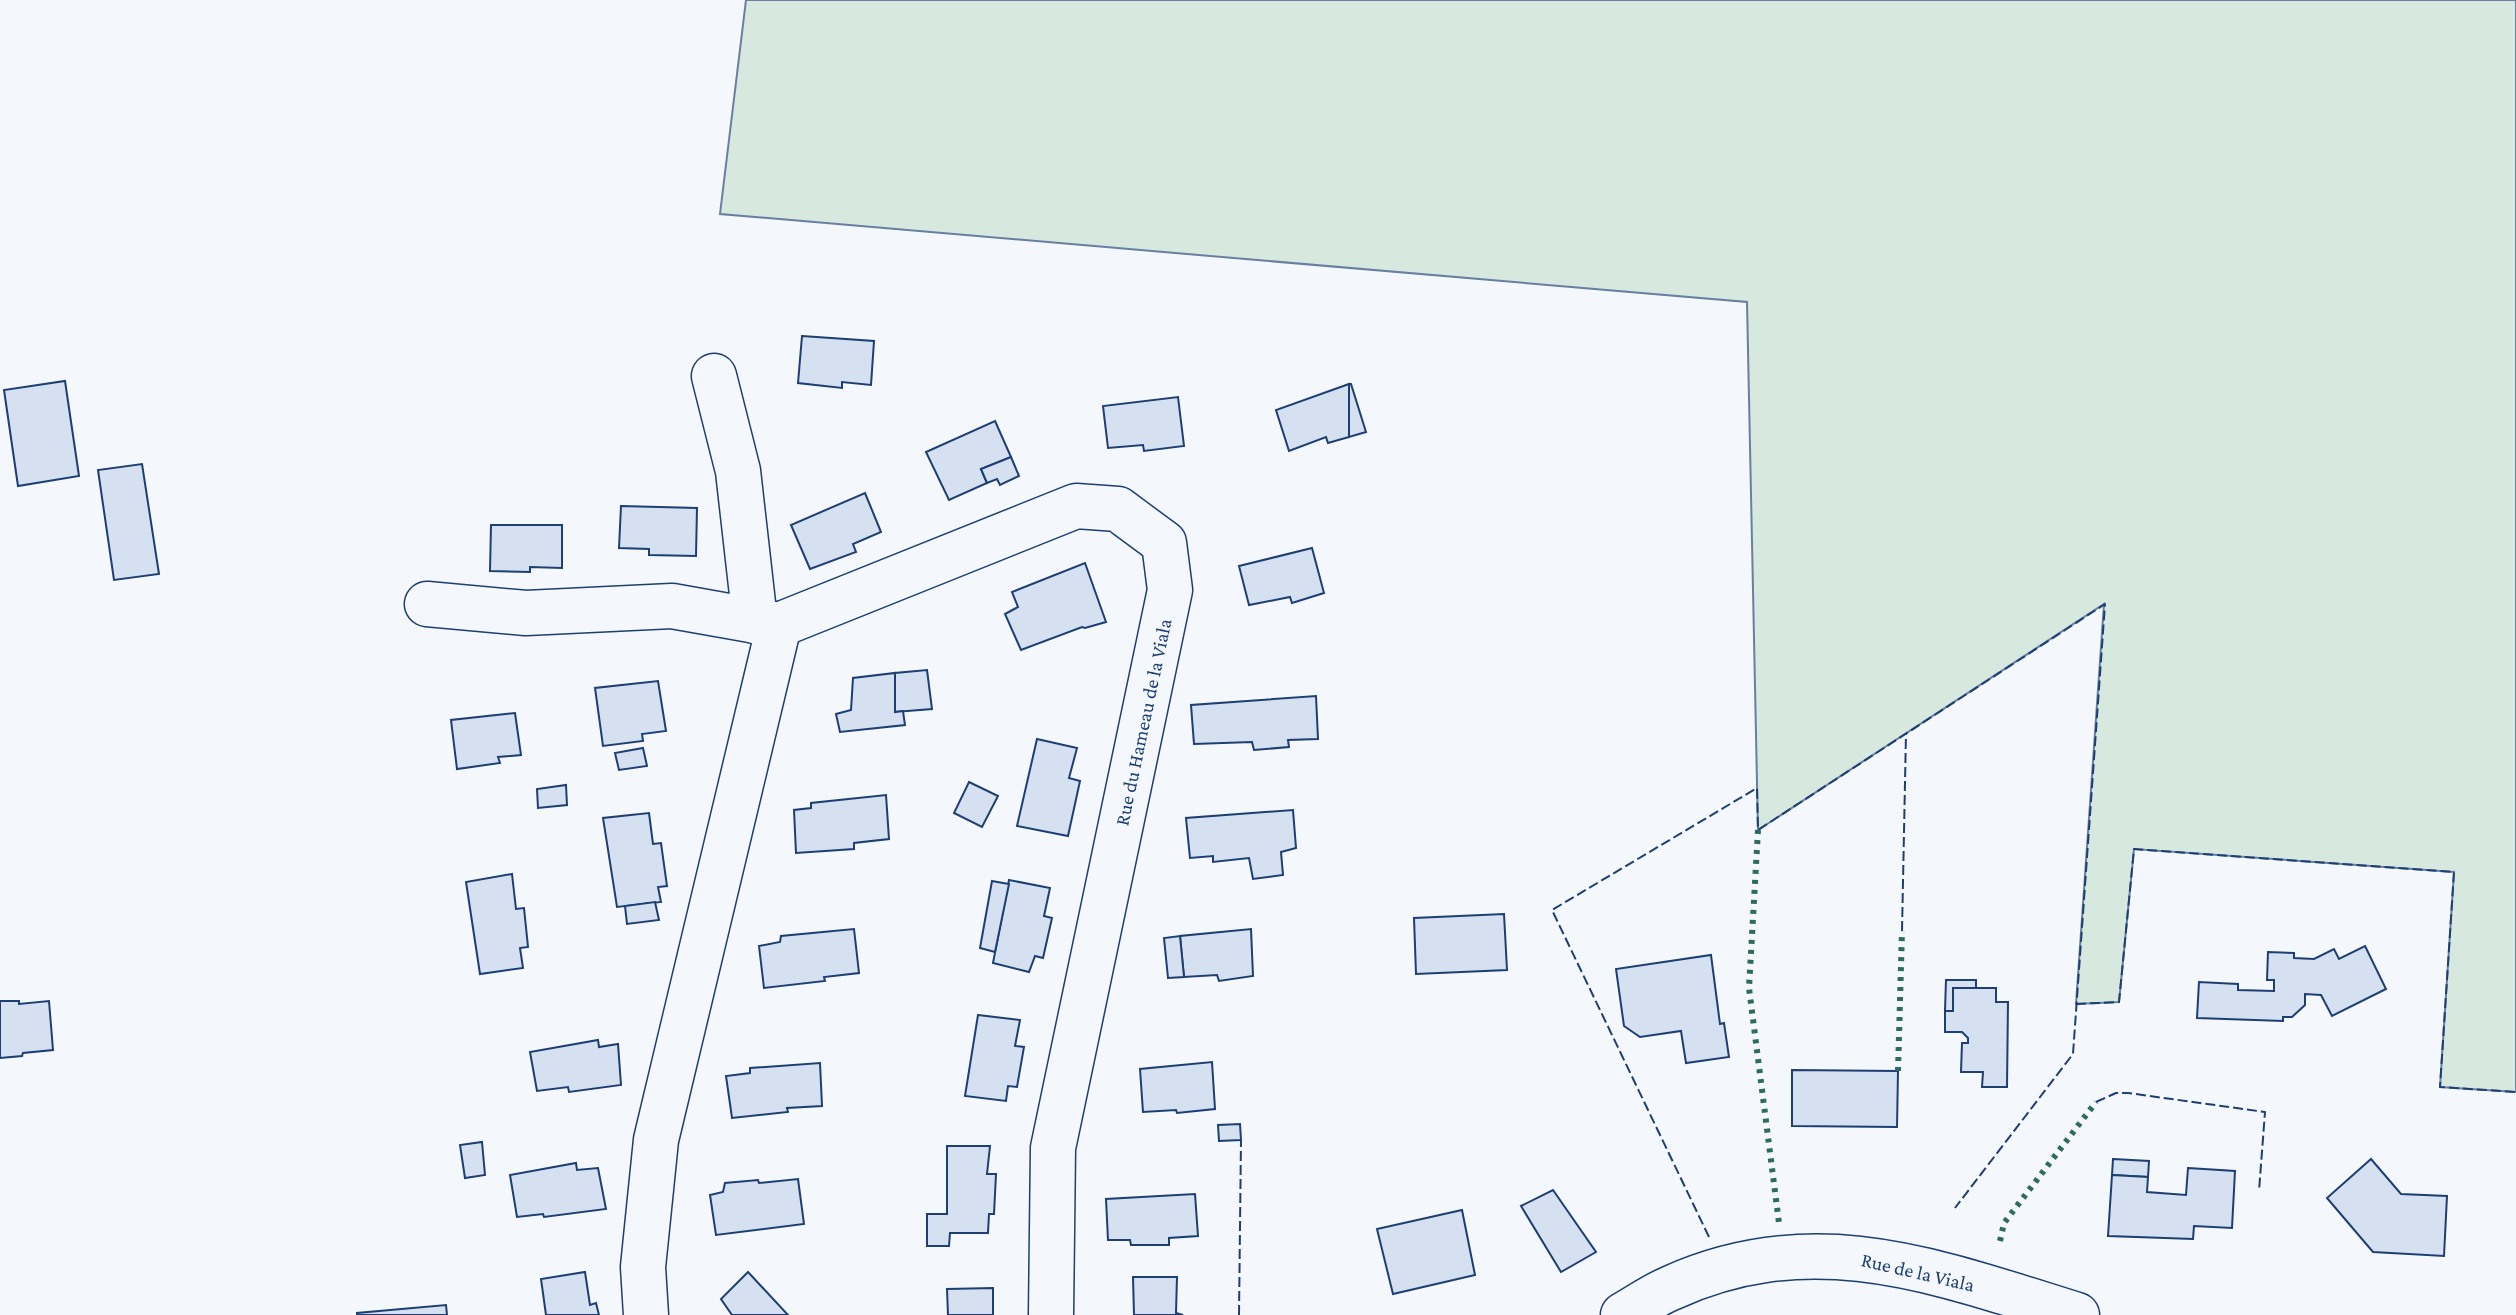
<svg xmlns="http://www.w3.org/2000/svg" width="2516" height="1315" viewBox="0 0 2516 1315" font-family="'Crimson Pro',serif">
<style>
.green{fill:#d7e8df;stroke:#687fa3;stroke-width:2}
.building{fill:#d5e0f0;stroke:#1d3f73;stroke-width:2}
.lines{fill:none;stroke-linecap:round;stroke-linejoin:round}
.minor-casing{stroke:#1d3f73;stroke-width:47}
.minor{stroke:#f4f7fb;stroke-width:44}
.hedge{stroke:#2c6c60;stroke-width:6;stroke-dasharray:4 6;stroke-linecap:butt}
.fence{stroke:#1d3f73;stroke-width:2;stroke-dasharray:10 4;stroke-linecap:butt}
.labels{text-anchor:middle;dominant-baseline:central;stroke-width:6;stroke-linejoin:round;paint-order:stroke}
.street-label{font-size:20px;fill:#1d3f73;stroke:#f4f7fb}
</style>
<rect width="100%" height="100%" fill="#f4f7fb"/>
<polygon class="green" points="746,0 2516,0 2516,1092 2440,1087 2454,872 2134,849 2119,1002 2076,1004 2104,604 1758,830 1747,302 720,214"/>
<g class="building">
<polygon points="802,336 874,341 871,385 842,382 842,388 798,383"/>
<polygon points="65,381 79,476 18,486 4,390"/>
<polygon points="1349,384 1351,384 1366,432 1349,437"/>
<polygon points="1349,384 1349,437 1328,443 1326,437 1289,451 1276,410"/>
<polygon points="1178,397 1184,446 1144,451 1143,445 1108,448 1103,406"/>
<polygon points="995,421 1011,457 981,469 987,483 949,500 926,452"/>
<polygon points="1011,457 1019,476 1000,485 997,479 987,483 981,469"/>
<polygon points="142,464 159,574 114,580 98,470"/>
<polygon points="865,493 881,532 853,544 856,552 810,569 791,525"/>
<polygon points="621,506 697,508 696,556 649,555 649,549 619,548"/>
<polygon points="491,525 562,525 562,568 530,567 530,572 490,571"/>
<polygon points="1312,548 1324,593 1292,603 1290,597 1249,605 1239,566"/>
<polygon points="1085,563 1106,622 1085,628 1082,627 1021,650 1005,614 1018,607 1012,592"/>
<polygon points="927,670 932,709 895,712 895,673"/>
<polygon points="895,673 895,712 903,711 905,725 840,732 836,714 851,710 853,678"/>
<polygon points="658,681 666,731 642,734 643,741 603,746 595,688"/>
<polygon points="1316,696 1318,739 1288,740 1289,747 1254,750 1252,742 1194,744 1191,705"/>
<polygon points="515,713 521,755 498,757 500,763 457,769 451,720"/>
<polygon points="1037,739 1077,748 1069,778 1080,781 1068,836 1017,826"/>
<polygon points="643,748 647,766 619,770 615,753"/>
<polygon points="969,782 998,796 982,827 954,813"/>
<polygon points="566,785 567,805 538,808 537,789"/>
<polygon points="886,795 889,839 854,843 854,849 796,853 794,810 811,808 811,803"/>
<polygon points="1293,810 1296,848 1281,852 1283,875 1253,879 1249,858 1213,862 1213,856 1190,858 1186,818"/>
<polygon points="649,813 653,844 661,843 667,886 658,887 661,902 617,907 603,818"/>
<polygon points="512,874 516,909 524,908 528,947 520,948 523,968 480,974 466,882"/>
<polygon points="1009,880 1050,888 1044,916 1052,918 1043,958 1035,956 1029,972 993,963"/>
<polygon points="992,881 1009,884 995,952 980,948"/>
<polygon points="655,902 659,920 627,924 625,906"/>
<polygon points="1504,914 1507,970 1416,974 1414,918"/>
<polygon points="854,929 859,973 824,977 825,981 764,988 759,946 780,942 781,936"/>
<polygon points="1251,929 1253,976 1219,981 1217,975 1184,977 1180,936"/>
<polygon points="1180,936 1184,977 1168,978 1164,938"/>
<polygon points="2365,946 2386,989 2332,1016 2321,995 2305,994 2305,1005 2292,1017 2283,1017 2283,1021 2197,1018 2199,982 2238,984 2238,990 2274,991 2274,980 2267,980 2268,952 2294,953 2294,958 2314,959 2334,949 2339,959"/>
<polygon points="1711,955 1720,1024 1724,1023 1729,1057 1686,1063 1681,1031 1640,1037 1624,1026 1616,969"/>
<polygon points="1946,980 1976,980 1976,988 1953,988 1953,1011 1945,1011"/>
<polygon points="1953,988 1996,988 1996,1002 2008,1002 2007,1087 1982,1087 1983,1072 1961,1072 1962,1043 1968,1043 1968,1038 1962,1032 1945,1032 1945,1011 1953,1011"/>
<polygon points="0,1001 19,1001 19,1004 49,1001 53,1050 23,1053 22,1056 0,1058"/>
<polygon points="978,1015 1020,1020 1015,1046 1024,1047 1017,1087 1008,1086 1006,1101 965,1096"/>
<polygon points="598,1040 599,1047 618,1044 621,1085 569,1092 568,1087 537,1091 530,1052"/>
<polygon points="1212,1062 1215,1109 1177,1113 1176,1110 1143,1112 1140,1069"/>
<polygon points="820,1063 822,1106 787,1108 788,1112 732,1118 726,1076 750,1073 750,1068"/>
<polygon points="1792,1070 1898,1071 1897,1127 1792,1126"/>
<polygon points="1240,1124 1241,1140 1219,1141 1218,1125"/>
<polygon points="482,1142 485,1175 465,1178 460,1145"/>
<polygon points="947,1146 990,1146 987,1174 996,1174 994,1214 989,1214 988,1233 950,1233 949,1246 927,1246 927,1214 947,1214"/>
<polygon points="2113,1159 2149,1161 2148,1177 2112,1175"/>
<polygon points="2371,1159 2401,1194 2447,1196 2444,1256 2373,1252 2327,1198"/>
<polygon points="576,1163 577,1170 598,1168 606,1209 544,1217 543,1214 517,1217 510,1175"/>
<polygon points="2188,1168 2235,1171 2232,1228 2194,1226 2193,1239 2108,1236 2112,1175 2148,1177 2147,1192 2186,1195"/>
<polygon points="798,1179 804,1224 716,1235 710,1195 723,1192 725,1183 758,1180 759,1183"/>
<polygon points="1553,1190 1596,1252 1561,1272 1521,1206"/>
<polygon points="1195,1194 1198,1236 1169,1238 1169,1245 1131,1245 1130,1240 1108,1240 1106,1199"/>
<polygon points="1462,1210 1475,1275 1393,1294 1377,1229"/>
<polygon points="585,1272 590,1305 596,1303 599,1315 546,1315 541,1279"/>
<polygon points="748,1272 788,1315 732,1315 721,1299"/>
<polygon points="1133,1277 1177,1277 1176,1313 1183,1315 1134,1315"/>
<polygon points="993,1288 993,1315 948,1315 947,1289"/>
<polygon points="446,1305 447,1315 357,1315 357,1313"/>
</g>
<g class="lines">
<defs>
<g id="minor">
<polyline points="714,376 738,471 755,621"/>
<polyline points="427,604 526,613 672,606 779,625"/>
<polyline points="646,1315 643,1267 656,1140 779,625 1076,506 1118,509 1164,543 1170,590 1053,1148 1051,1315"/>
<path d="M 1623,1315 C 1639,1306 1654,1295 1671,1288 C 1814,1223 1938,1272 2077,1315"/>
</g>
</defs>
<use href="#minor" class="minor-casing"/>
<use href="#minor" class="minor"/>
<g class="hedge">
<polyline points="1758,830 1749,988 1779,1223"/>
<polyline points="1898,1071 1902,931"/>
<polyline points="2000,1241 2004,1223 2096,1102"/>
</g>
<g class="fence">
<polyline points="1902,931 1906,733"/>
<polyline points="2076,1004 2119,1002 2134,849 2454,872 2440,1087 2516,1092"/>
<polyline points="2096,1102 2116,1093 2128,1093 2265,1112 2259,1191"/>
<polyline points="1709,1237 1552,910 1757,788 1758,830 2105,604 2073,1054 1955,1208"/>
<polyline points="1239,1315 1241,1140"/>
</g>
</g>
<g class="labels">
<g class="street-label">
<text transform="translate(1143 722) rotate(-78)">Rue du Hameau de la Viala</text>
<text transform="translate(1918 1272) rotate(13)">Rue de la Viala</text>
</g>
</g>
</svg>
